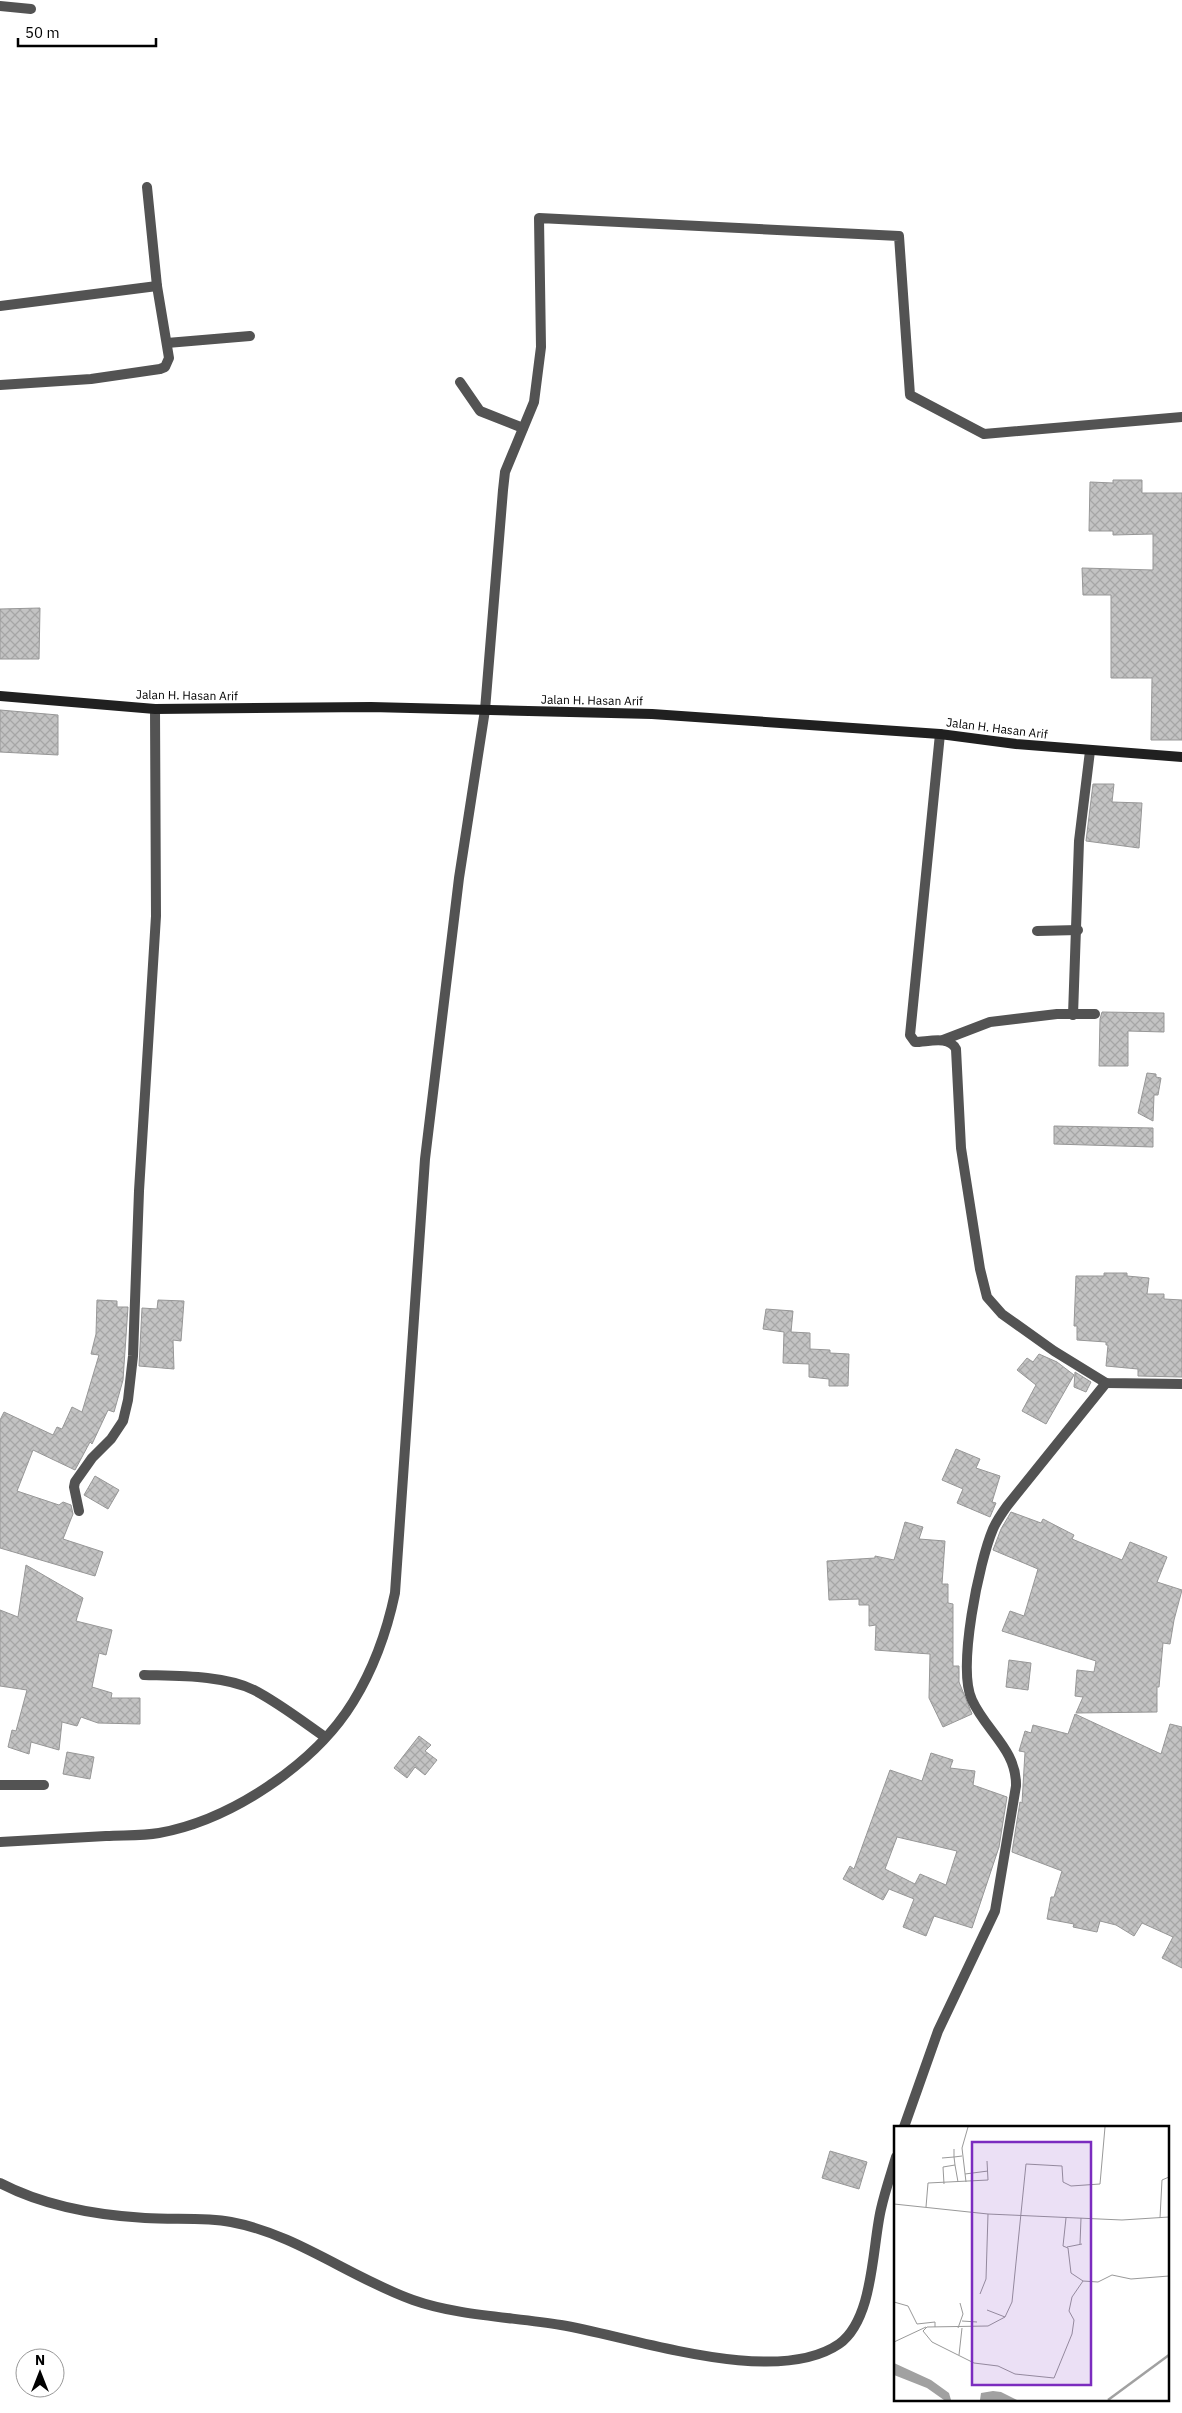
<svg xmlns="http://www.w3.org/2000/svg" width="1182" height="2413" viewBox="0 0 1182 2413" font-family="'IBM Plex Sans',sans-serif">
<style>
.building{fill:url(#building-cross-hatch);stroke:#979797;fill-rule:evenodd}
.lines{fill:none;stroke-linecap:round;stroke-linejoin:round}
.street{stroke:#535353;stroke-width:10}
.secondary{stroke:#202020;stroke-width:10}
.labels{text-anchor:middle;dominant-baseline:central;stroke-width:4;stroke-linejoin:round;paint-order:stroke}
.street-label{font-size:12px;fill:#000;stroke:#fff}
.inset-river{fill:none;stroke:#a1a1a1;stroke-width:2.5}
.inset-road{fill:none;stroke:#999;stroke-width:1}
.view{fill:#7b2cbf;fill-opacity:0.15;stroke:#7b2cbf;stroke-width:2.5}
.inset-edge{fill:none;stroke:#000;stroke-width:2.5}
</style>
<defs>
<pattern id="building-cross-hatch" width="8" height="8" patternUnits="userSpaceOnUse" patternTransform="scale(1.25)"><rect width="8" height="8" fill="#c3c3c3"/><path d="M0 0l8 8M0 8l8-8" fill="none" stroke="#a6a6a6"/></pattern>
</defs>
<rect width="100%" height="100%" fill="#fff"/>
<g class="building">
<polygon points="1113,480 1142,480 1142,493 1182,493 1182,740 1151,740 1152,678 1111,678 1111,595 1083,595 1082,568 1153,570 1153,534 1113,535 1113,531 1089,531 1090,482 1113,483"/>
<polygon points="40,608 39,659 0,659 0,609"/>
<polygon points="0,710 58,715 58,755 0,752"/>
<polygon points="1093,784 1114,784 1112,802 1142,803 1139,848 1086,841"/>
<polygon points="1102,1012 1164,1013 1164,1032 1128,1031 1128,1066 1099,1066 1100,1019"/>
<polygon points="1147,1073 1156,1074 1156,1077 1161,1078 1158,1095 1154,1095 1153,1121 1138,1113"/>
<polygon points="1054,1126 1153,1128 1153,1147 1054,1144"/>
<polygon points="1104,1273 1127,1273 1127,1276 1149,1278 1147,1294 1164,1294 1164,1299 1182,1300 1182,1377 1138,1376 1138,1369 1106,1366 1108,1345 1106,1345 1106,1342 1077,1340 1077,1326 1074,1326 1076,1276 1104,1276"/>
<polygon points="97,1300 117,1301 117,1307 128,1307 123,1380 114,1412 108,1410 92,1444 90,1442 75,1470 33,1450 17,1491 59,1505 63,1502 71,1505 73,1514 63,1539 103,1552 95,1576 0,1548 0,1420 4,1412 53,1435 57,1427 62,1429 72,1407 82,1412 99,1355 91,1354 96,1334"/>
<polygon points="158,1300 184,1301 181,1341 173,1340 174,1369 139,1366 142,1308 157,1309"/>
<polygon points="766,1309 793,1311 791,1332 810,1333 810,1349 830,1350 830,1353 849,1354 848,1386 829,1386 829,1379 809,1377 809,1364 783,1363 784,1332 763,1329"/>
<polygon points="1039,1354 1057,1362 1074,1375 1046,1424 1022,1411 1036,1385 1017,1370 1027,1358 1033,1362"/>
<polygon points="1075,1372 1091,1382 1086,1392 1074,1387"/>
<polygon points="956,1449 980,1459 976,1468 1000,1476 992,1502 996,1503 990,1517 957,1503 963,1489 942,1480"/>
<polygon points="95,1476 119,1490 108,1509 84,1495"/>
<polygon points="1011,1512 1041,1523 1043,1519 1074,1535 1072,1539 1122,1560 1130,1542 1167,1557 1157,1582 1182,1590 1174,1620 1170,1644 1163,1643 1159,1687 1157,1687 1157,1712 1076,1713 1083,1697 1075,1696 1077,1670 1094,1672 1096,1661 1002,1631 1010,1611 1024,1616 1038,1569 993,1550 1001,1529"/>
<polygon points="905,1522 923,1527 919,1539 945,1541 942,1584 948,1584 948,1603 953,1604 953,1666 959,1666 959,1682 972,1714 943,1727 929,1698 930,1654 875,1650 876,1625 869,1626 869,1605 859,1605 859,1599 829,1600 827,1561 875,1558 875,1556 894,1560"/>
<polygon points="26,1565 83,1598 76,1621 112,1630 106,1655 99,1653 92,1687 112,1693 111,1698 140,1698 140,1724 98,1723 81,1717 77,1726 62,1722 59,1750 31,1742 29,1754 8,1747 12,1730 16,1731 27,1690 0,1686 0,1610 18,1617"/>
<polygon points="1009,1660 1031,1663 1028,1690 1006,1687"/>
<polygon points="1075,1714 1161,1754 1170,1724 1182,1727 1182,1968 1162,1958 1173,1937 1142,1923 1134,1936 1116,1925 1100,1921 1097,1932 1073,1927 1074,1924 1047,1919 1051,1897 1054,1897 1062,1871 1012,1852 1020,1802 1022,1803 1025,1752 1019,1751 1025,1731 1031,1733 1033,1725 1068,1734"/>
<polygon points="419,1736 431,1745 425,1751 437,1760 425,1775 415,1767 407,1778 394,1768"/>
<polygon points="67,1752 94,1757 90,1779 63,1774"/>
<path d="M 931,1753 L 953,1760 L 950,1768 L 975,1771 L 973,1785 L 1007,1797 L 999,1847 L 972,1928 L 934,1916 L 926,1936 L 903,1927 L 914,1899 L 889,1889 L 883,1900 L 843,1879 L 850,1866 L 854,1869 L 890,1770 L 922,1781 ZM 897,1837 L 957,1851 L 946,1885 L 920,1874 L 915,1884 L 885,1869 Z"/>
<polygon points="830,2151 867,2162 859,2189 822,2178"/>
</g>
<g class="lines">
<g class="street">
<polyline points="0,6 31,9"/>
<polyline points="0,306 157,286"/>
<polyline points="167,343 250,336"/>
<polyline points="460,382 480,411 523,428"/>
<polyline points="0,385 91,379 160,369 165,367 169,358 157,286 147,187"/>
<path d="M 940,734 L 910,1035 L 915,1042 C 928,1042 949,1035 956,1049 L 961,1148 L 980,1269 L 987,1297 L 1002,1314 L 1054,1351 L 1106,1383 L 1182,1384"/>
<polyline points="1037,931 1078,930"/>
<polyline points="1073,1015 1079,841 1090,751"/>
<polyline points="943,1040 990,1022 1057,1014 1095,1014"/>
<polyline points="79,1511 74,1487 75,1482 92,1458 111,1439 123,1421 128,1400 133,1356 139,1191 156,916 155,709"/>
<path d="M 144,1675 C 177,1676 224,1675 254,1690 C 279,1703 302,1721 325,1737"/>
<polyline points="0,1785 44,1785"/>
<path d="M 0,1842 C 35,1840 71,1838 106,1836 C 124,1835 142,1836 159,1833 C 231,1820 315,1764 353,1702 C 374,1668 387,1631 395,1593 L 425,1159 L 459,878 L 485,710 L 503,490 L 505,472 L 534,402 L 541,347 L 539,218 L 899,236 L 910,395 L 984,434 L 1182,417"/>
<path d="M 904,2127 L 938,2031 L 995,1911 L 1016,1786 C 1017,1750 986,1731 972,1700 C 957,1668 979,1562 993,1529 C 997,1520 1002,1513 1007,1506 L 1106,1383"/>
<path d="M 0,2183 C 44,2206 95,2215 145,2218 C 173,2220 203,2217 231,2222 C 296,2234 351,2278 413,2300 C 458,2316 513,2317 561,2325 C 633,2337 775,2388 839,2344 C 874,2319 872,2247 881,2209 C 885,2191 891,2174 896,2157"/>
</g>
<polyline class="secondary" points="0,696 155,709 371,707 652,714 940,734 1016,744 1182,757"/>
</g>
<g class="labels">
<g class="street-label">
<text transform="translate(187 695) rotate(1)">Jalan H. Hasan Arif</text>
<text transform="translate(592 700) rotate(1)">Jalan H. Hasan Arif</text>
<text transform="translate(997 728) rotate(7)">Jalan H. Hasan Arif</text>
</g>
</g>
<g transform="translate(894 2126)">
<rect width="275" height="275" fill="#fff"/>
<path d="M 0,237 L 37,254 L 55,267 L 57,274 L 50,274 L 33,262 L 0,249 ZM 99,265 L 107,266 L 123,274 L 86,274 L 87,267 Z" fill="#a1a1a1"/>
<path class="inset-river" d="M 214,274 L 275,229"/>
<path class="inset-road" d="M 60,23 L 60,31 L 68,30M 48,32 L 60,31 L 61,39 L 49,41 L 50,58M 61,39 L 64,56M 71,48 L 94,45M 72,56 L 68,22 L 74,1M 0,78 L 94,88 L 228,94 L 275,91M 32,81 L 34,57 L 94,54 L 93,35M 172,92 L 169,120 L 174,122 L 177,147 L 189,155 L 204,156 L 218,149 L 237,153 L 275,150M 266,92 L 268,54 L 275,51M 186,118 L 187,92M 173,121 L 188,118M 189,155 L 178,171 L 175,185 L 180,194 L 178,208 L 160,252 L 121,248 L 104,240 L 80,237 L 38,216 L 29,205 L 33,201 L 94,200 L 111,191 L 118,176 L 132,38 L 168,40 L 169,56 L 177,60 L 206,58 L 211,1M 86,168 L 92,153 L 94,88M 0,176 L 14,180 L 23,198 L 41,196 L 41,201M 93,184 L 111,191M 68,195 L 83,196M 64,202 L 69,188 L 66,177M 0,216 L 32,201M 65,229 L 68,202"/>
<path class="view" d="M 78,16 L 197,16 L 197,259 L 78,259 Z"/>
<rect width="275" height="275" class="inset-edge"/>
</g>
<g transform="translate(40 2373)"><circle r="24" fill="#ffffff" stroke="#999999"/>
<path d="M0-4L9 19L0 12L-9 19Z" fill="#000000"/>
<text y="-8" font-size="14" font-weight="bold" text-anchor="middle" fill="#000000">N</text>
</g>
<path d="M18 38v8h138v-8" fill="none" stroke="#000000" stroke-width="2.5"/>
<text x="25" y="38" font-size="15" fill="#000000" stroke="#ffffff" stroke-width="4" paint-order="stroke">50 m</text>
</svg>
